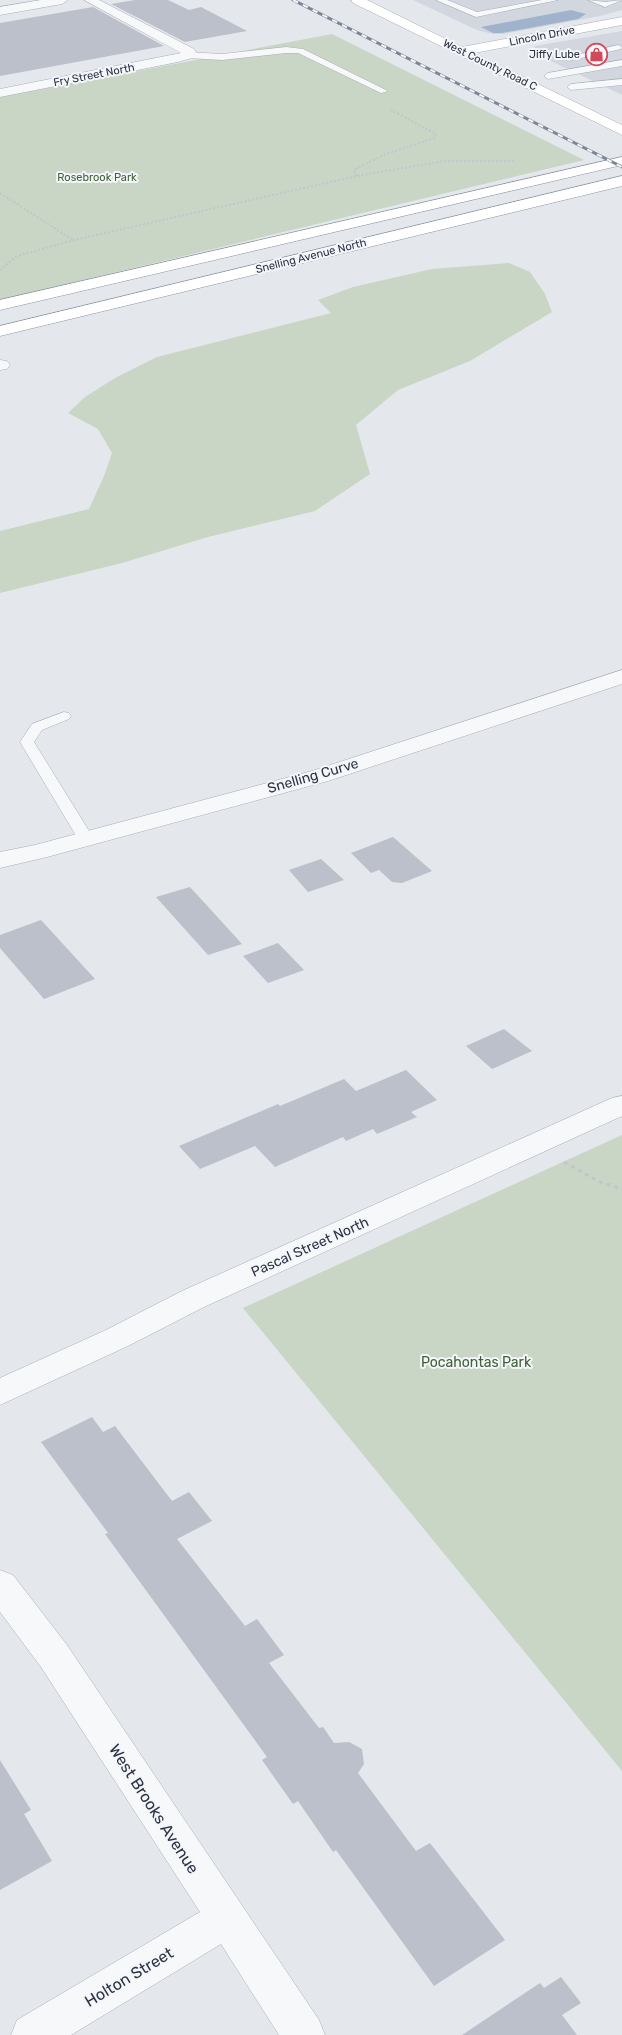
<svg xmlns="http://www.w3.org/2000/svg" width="622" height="2035" viewBox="0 0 622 2035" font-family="Rubik,sans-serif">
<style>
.built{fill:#d2d6de}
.green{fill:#c9d6c5}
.water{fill:#9fb4cc}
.building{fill:#bbc0ca}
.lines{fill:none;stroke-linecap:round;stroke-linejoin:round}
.lane-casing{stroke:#a9aeb7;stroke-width:1}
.street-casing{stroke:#a9aeb7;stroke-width:1}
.secondary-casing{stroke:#a9aeb7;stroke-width:1}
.highway-casing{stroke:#8b94a3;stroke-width:1}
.path-far1{stroke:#c2c5cb;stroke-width:2;stroke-dasharray:2 2;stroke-linecap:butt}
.path{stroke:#c2c5cb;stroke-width:3;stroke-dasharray:4 4;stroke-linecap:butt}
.lane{fill:#f7f8fa;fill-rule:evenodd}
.street{fill:#f7f8fa;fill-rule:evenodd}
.secondary{fill:#fff;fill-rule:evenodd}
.highway{fill:#fff;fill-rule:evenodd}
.rail-casing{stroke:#7d8696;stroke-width:3}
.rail{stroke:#f4f6f9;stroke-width:2;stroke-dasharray:5.5;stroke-linecap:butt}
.labels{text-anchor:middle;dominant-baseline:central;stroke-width:4;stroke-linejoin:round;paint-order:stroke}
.far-street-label{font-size:11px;fill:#2b3445;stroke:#f4f6f9}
.far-poi-label{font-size:11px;fill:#2b3445;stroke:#f4f6f9;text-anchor:end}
.far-park-label{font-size:11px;fill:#3f6138;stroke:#f4f6f9}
.street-label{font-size:14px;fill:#2b3445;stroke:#f4f6f9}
.park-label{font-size:14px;fill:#3f6138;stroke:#f4f6f9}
.near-street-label{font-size:16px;fill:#2b3445;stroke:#f4f6f9}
</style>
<rect width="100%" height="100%" fill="#e4e7ec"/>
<g class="built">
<polygon points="413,0 622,0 622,10 600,16 503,34 493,34 477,30"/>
<polygon points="622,31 622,95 534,53 535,46"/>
</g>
<g class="green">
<polygon points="332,34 584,160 0,300 0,97"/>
<polygon points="509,263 530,272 545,294 552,312 470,361 398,390 356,425 370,474 315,511 208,537 122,563 0,593 0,531 89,509 104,476 112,453 98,429 68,413 85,397 115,378 157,357 331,313 318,300 353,287 432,269"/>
<polygon points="622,1135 622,1771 243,1308"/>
</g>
<polygon class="water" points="571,10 586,14 578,19 502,33 493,33 481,27"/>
<g class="building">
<polygon points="135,0 168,0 189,10 201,7 247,31 185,42 111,4"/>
<polygon points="93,7 164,46 0,76 0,23"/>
<polygon points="393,837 432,871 402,883 392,882 379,870 371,873 351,853"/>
<polygon points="321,859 344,880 308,892 289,870"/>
<polygon points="190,887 242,944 208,955 156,897"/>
<polygon points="41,920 95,979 44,999 0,948 0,935"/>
<polygon points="278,943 304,970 268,983 243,956"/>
<polygon points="504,1029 532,1051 492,1069 466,1046"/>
<polygon points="406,1070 437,1100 411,1112 417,1117 377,1134 373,1129 346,1141 343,1137 275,1167 255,1146 200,1169 179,1146 278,1104 280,1106 344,1079 356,1091"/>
<polygon points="92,1417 103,1432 115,1426 172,1501 189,1492 212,1521 177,1539 245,1626 257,1619 284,1655 269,1663 319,1728 323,1727 334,1743 349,1742 362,1749 364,1764 358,1773 416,1851 430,1843 505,1940 434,1986 336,1850 333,1852 298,1801 293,1804 262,1760 267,1757 105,1534 108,1533 41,1442"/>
<polygon points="0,1760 31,1810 24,1814 52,1861 0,1890"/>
<polygon points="561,1977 581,2003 562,2015 577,2035 462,2035 540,1983 544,1988"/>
</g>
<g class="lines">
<defs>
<g id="lane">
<polygon points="436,0 447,0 477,12 542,0 558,0 476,17"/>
<polygon points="588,0 605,2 622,0 605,7"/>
<polygon points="618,45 622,47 621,49 568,61 564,58"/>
<polygon points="286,47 303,49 388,91 381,93 298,53 286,53 222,60 187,58 183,55 187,52 222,54"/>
<polygon points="622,60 622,66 548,79 544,76 548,73"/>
<polygon points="622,79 622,85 571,90 567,87 571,84"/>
<polygon points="64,712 69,713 71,716 69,719 42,730 34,742 94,839 92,842 80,842 78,839 20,742 32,724"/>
</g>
<g id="street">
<polygon points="41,0 68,0 62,4 0,15 0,7"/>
<polygon points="84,0 99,0 194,49 196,52 192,58 178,62 0,97 0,89 181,53"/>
<polygon points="0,360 7,361 10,365 7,369 0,370"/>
<polygon points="622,670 622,684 328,781 47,857 0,868 0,852 35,845 312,771"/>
<polygon points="622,1096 622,1116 204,1307 128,1346 0,1405 0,1378 106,1330 182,1291 612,1098"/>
<polygon points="0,1570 13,1575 67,1645 319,2020 325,2035 279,2035 221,1944 71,2035 11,2035 17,2020 200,1912 41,1667 0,1612"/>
</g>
<polygon id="secondary" points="351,0 367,0 462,47 622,17 622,25 474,53 622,125 622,135 353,3"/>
<g id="highway">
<polygon points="622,157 622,165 0,310 0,300"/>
<polygon points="622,176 622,186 0,336 0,326"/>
</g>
</defs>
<use href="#lane" class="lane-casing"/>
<use href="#street" class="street-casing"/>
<use href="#secondary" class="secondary-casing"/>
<use href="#highway" class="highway-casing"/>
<g class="path-far1">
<polyline points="357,176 354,170 383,155 435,138 436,134 391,110"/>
<polyline points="0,193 73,240"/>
<polyline points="0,270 17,256 74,240 357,176 444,161 514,161"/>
</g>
<polyline class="path" points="564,1162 600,1182 622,1189"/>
<use href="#lane" class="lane"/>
<use href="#street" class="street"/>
<use href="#secondary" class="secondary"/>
<use href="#highway" class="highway"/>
<defs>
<polyline id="rail" points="293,0 622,167"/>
</defs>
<use href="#rail" class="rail-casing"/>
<use href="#rail" class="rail"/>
</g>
<defs>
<symbol id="shop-ring" viewBox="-11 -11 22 22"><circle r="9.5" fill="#f4f6f9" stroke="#d1495b" stroke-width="1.5"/><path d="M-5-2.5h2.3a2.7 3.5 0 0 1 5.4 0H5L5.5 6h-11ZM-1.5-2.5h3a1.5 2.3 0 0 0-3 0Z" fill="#d1495b"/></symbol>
</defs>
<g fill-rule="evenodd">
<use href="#shop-ring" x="584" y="42" width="25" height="25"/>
</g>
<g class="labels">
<g class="far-street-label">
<text transform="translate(542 36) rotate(-11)">Lincoln Drive</text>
<text transform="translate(490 65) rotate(26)">West County Road C</text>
<text transform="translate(94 75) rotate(-11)">Fry Street North</text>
<text transform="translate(311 256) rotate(-14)">Snelling Avenue North</text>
</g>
<g class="far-poi-label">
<text x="580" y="54">Jiffy Lube</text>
</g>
<g class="far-park-label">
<text x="97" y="177">Rosebrook Park</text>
</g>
<g class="street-label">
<text transform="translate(313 776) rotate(-16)">Snelling Curve</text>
<text transform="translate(310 1247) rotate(-24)">Pascal Street North</text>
</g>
<g class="park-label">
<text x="476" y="1362">Pocahontas Park</text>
</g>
<g class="near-street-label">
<text transform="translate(154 1809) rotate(57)">West Brooks Avenue</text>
<text transform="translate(129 1977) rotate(-31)">Holton Street</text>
</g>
</g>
</svg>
